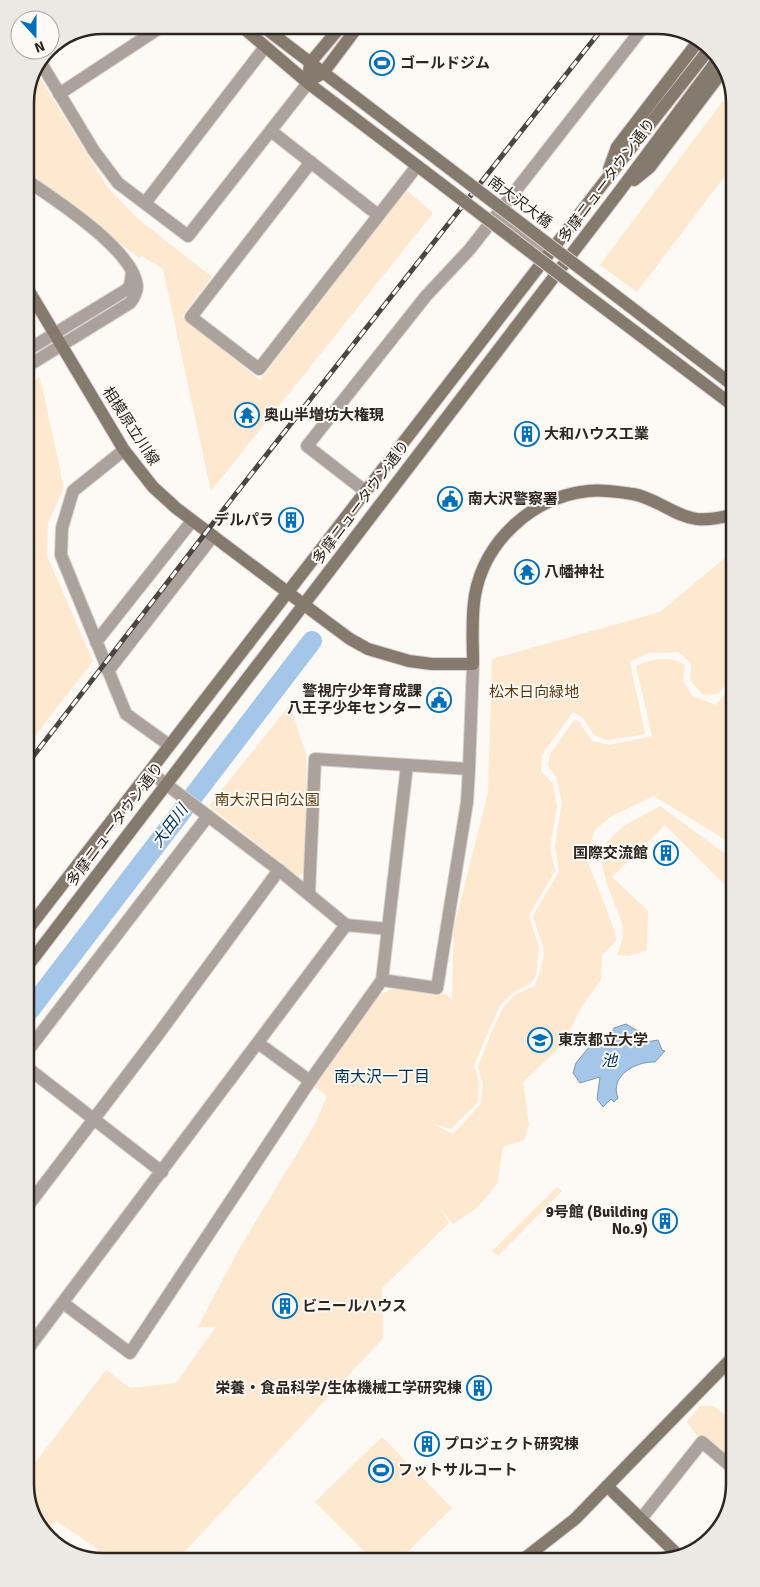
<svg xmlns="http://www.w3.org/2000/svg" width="760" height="1587" viewBox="0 0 760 1587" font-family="Signika,'Noto Sans JP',sans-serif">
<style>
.green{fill:#fee8d0}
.water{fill:#a4c6e8;stroke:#8096ac}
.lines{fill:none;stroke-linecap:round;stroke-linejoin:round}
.river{stroke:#a4c6e8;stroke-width:20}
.street-casing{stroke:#d8d3ce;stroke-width:14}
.secondary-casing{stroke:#d8d3ce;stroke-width:14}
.street{stroke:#aba39b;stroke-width:12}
.secondary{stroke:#857a6e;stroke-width:12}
.rail-casing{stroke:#4c453f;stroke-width:5}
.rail{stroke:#fdf9f5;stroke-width:3;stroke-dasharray:9;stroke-linecap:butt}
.secondary-bridge-casing{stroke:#d8d3ce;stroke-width:14;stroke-linecap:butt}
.secondary-bridge{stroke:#857a6e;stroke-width:12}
.labels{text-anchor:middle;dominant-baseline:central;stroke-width:4;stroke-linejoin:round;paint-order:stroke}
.poi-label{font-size:15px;font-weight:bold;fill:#2d261f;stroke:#fdf9f5;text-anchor:start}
.street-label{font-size:15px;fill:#2d261f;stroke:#fdf9f5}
.park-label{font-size:15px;fill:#59390e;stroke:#fdf9f5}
.water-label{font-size:16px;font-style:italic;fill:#013963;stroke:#fdf9f5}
.neighbourhood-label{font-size:16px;fill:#033256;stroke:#fdf9f5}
.rim{fill:none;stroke:#2d261f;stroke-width:2.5}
</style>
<rect width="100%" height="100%" fill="#fdf9f5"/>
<g class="green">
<polygon points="37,73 108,188 137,218 212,277 182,316 260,380 406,190 433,213 211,491 163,269 142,256 139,258 25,169 25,98"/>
<polygon points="723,101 729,106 730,169 637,292 600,265"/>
<polygon points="40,377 64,488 48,523 47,556 93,661 28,745 27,653 32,638 29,599 27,592 26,385"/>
<path d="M 731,553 L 732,678 L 718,694 L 703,695 L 690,680 L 691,663 L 678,652 L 648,653 L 630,662 L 645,734 L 607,740 L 594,735 L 583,718 L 573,712 L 542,755 L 541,771 L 553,784 L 557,807 L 550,847 L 555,872 L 529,915 L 539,948 L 536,976 L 530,984 L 512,993 L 499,1007 L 474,1065 L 479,1083 L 478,1102 L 451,1129 L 433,1124 L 453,1134 L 481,1104 L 483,1085 L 478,1067 L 492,1031 L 504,1006 L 516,994 L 535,986 C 539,973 547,957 542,943 C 539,934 536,926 533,916 L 559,871 L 555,846 L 562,802 L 556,777 L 548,766 L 550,754 L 575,719 L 580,723 L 592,741 L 610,745 L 652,736 L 636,666 C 651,659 670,655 685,665 L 683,680 L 692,696 L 716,705 L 732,684 L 732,844 L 654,796 L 610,817 L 595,830 L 586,857 L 615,932 L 616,941 L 602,955 L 601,980 L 582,1006 L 563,1044 L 523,1082 L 529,1125 L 524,1140 L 503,1147 L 497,1184 L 477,1208 L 453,1224 L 440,1208 L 449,1223 L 382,1288 L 383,1338 L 176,1561 L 111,1562 L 92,1545 L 56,1521 L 47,1534 L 31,1514 L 31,1468 L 106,1370 L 130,1388 L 176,1383 L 216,1327 L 198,1327 L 239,1249 L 315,1124 L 327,1096 L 312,1085 L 381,994 L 393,989 L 446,994 L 452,1000 L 454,927 L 488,793 L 492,659 L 660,612 Z"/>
<polygon points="289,706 295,720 306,755 307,796 306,872 298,876 209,806"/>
<polygon points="660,806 732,859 732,875 724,884 665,825 612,877 648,911 647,950 629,956 617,955 623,939 622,922 607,885 602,864 607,842 624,826"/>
<polygon points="557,1187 562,1191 498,1256 492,1251"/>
<polygon points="700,1406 713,1406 735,1422 735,1470 702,1442 687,1422"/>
<polygon points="382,1437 452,1508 400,1559 372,1559 315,1502"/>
</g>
<path class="water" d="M 626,1024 L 641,1033 L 641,1043 L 658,1040 L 662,1050 L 665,1051 L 655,1062 C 636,1061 609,1076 618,1098 L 614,1102 L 611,1099 L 603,1107 L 597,1099 L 600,1077 L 580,1083 L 573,1073 L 576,1063 L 595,1040 L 607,1042 L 614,1028 Z"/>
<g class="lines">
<polyline class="river" points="29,1011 312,641"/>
<defs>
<g id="street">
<polyline points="41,63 94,151 118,183 188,236 308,83"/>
<polyline points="59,94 164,25"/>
<polyline points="271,131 378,215"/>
<polyline points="311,162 191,317 259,369 417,166"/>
<path d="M 25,179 C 54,199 134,250 137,286 C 137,293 134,298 130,303 L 26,367"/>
<polyline points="145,203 265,47"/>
<polyline points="496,216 547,255"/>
<polyline points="26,351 126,290 130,286 132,272"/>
<polyline points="124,450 73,491 62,528 61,555 126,714 169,745"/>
<polyline points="365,491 307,446 426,296 470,249 645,25"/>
<polyline points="96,642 192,521"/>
<polyline points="108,671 213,536"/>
<polyline points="150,772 279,870 346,925 388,929"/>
<polyline points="309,894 315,759 469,769"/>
<polyline points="382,980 437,988 467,802 469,769 473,664"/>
<polyline points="258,1043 310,1081"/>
<polyline points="29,1049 208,816"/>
<polyline points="29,1069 162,1172"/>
<polyline points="30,1203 157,1036 279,870"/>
<polyline points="63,1303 130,1353 310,1081 382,980 407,765"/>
<polyline points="30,1346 346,925"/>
<polyline points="641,1519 702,1442 735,1470"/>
</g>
<g id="secondary">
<polyline points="240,25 308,83 440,183"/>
<polyline points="261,25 450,169"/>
<polyline points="309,71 310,63 342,25"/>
<polyline points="316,77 323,73 359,25"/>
<polyline points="609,169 617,147 700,39"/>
<polyline points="634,180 650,167 725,68"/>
<polyline points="594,279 730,383"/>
<path d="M 26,286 L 124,450 L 153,487 L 176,508 L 327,622 L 350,639 L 368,649 L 409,661 L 432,664 L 473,664 C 473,641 471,618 475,595 C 485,541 532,497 588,491 C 602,489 619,492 633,494 C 656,498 674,516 697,519 C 708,520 720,518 731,515"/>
<polyline points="584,293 731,404"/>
<polyline points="28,929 605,181 710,48"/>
<polyline points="29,964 619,192 718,59"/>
<polyline points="607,1486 679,1556"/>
<polyline points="525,1558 575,1519 734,1356"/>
</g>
</defs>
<use href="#street" class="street-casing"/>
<use href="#secondary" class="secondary-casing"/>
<use href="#street" class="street"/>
<use href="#secondary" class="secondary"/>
<defs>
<polyline id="rail" points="28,763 234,496 605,25"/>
</defs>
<use href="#rail" class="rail-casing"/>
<use href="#rail" class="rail"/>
<defs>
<g id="secondary-bridge">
<polyline points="450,169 594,279"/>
<polyline points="440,183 584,293"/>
</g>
</defs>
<use href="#secondary-bridge" class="secondary-bridge-casing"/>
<use href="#secondary-bridge" class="secondary-bridge"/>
</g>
<defs>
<symbol id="stadium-ring" viewBox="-11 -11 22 22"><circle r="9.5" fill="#fdf9f5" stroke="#006fba" stroke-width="1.5"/><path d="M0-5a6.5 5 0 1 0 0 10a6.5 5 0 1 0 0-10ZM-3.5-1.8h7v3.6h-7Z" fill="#006fba"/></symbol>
<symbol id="temple-ring" viewBox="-11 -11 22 22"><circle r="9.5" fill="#fdf9f5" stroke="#006fba" stroke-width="1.5"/><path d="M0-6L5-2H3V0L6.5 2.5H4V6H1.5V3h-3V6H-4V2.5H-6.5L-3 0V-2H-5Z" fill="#006fba"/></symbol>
<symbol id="building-ring" viewBox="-11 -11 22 22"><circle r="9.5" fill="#fdf9f5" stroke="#006fba" stroke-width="1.5"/><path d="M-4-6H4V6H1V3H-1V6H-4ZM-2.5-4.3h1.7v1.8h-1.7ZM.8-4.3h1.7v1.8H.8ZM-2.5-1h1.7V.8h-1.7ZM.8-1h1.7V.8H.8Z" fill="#006fba"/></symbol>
<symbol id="civic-ring" viewBox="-11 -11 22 22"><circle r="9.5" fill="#fdf9f5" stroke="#006fba" stroke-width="1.5"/><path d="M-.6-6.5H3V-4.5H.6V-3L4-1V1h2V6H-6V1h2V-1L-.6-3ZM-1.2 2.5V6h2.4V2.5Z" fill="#006fba"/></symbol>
<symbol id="university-ring" viewBox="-11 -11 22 22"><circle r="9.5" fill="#fdf9f5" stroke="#006fba" stroke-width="1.5"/><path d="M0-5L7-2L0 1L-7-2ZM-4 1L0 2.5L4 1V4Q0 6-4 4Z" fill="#006fba"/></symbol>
</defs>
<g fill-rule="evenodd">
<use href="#stadium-ring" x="368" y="49" width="28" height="28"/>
<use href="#temple-ring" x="233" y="401" width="28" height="28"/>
<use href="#building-ring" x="513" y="420" width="28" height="28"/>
<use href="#civic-ring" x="436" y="485" width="28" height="28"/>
<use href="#building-ring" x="277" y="506" width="28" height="28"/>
<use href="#temple-ring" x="513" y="558" width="28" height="28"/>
<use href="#civic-ring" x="425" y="686" width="28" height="28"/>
<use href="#building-ring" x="652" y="839" width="28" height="28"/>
<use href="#university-ring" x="526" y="1026" width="28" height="28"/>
<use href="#building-ring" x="651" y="1207" width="28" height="28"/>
<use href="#building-ring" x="271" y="1292" width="28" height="28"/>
<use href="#building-ring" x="465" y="1374" width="28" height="28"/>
<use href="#building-ring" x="413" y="1430" width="28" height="28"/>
<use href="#stadium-ring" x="367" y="1456" width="28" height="28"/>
</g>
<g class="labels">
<g class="poi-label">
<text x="400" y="63">ゴールドジム</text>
<text x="264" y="415">奥山半増坊大権現</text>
<text x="544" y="434">大和ハウス工業</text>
<text x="468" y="499">南大沢警察署</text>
<text x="274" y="520" text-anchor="end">デルパラ</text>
<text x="544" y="572">八幡神社</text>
<text x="422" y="691" text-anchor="end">警視庁少年育成課<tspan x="422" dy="17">八王子少年センター</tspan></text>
<text x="648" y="853" text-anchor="end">国際交流館</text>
<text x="558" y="1040">東京都立大学</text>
<text x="648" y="1212" text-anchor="end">9号館 (Building<tspan x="648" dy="17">No.9)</tspan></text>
<text x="302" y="1306">ビニールハウス</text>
<text x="462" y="1388" text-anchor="end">栄養・食品科学/生体機械工学研究棟</text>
<text x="444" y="1444">プロジェクト研究棟</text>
<text x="398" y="1470">フットサルコート</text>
</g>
<g class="street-label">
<text transform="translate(607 180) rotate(-53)">多摩ニュータウン通り</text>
<text transform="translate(520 202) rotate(37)">南大沢大橋</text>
<text transform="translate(131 426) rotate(57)">相模原立川線</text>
<text transform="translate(361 502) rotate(-53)">多摩ニュータウン通り</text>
<text transform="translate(115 824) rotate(-53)">多摩ニュータウン通り</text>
</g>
<g class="park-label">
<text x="534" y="692">松木日向緑地</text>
<text x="267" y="800">南大沢日向公園</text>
</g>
<g class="water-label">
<text transform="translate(170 826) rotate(-53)">大田川</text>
<text x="609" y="1061">池</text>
</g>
<g class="neighbourhood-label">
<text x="382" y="1077">南大沢一丁目</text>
</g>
</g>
<path d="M0 0H760V1587H0ZM103 34H657A69 69 0 0 1 726 103V1484A69 69 0 0 1 657 1553H103A69 69 0 0 1 34 1484V103A69 69 0 0 1 103 34Z" fill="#ece8e4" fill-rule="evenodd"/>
<path class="rim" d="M103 34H657A69 69 0 0 1 726 103V1484A69 69 0 0 1 657 1553H103A69 69 0 0 1 34 1484V103A69 69 0 0 1 103 34Z"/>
<g transform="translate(35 35) rotate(159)"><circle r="24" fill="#fdf9f5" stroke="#aaa59f"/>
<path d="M0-4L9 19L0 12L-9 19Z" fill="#006fba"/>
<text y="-8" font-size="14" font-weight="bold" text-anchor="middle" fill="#2d261f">N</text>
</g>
</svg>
